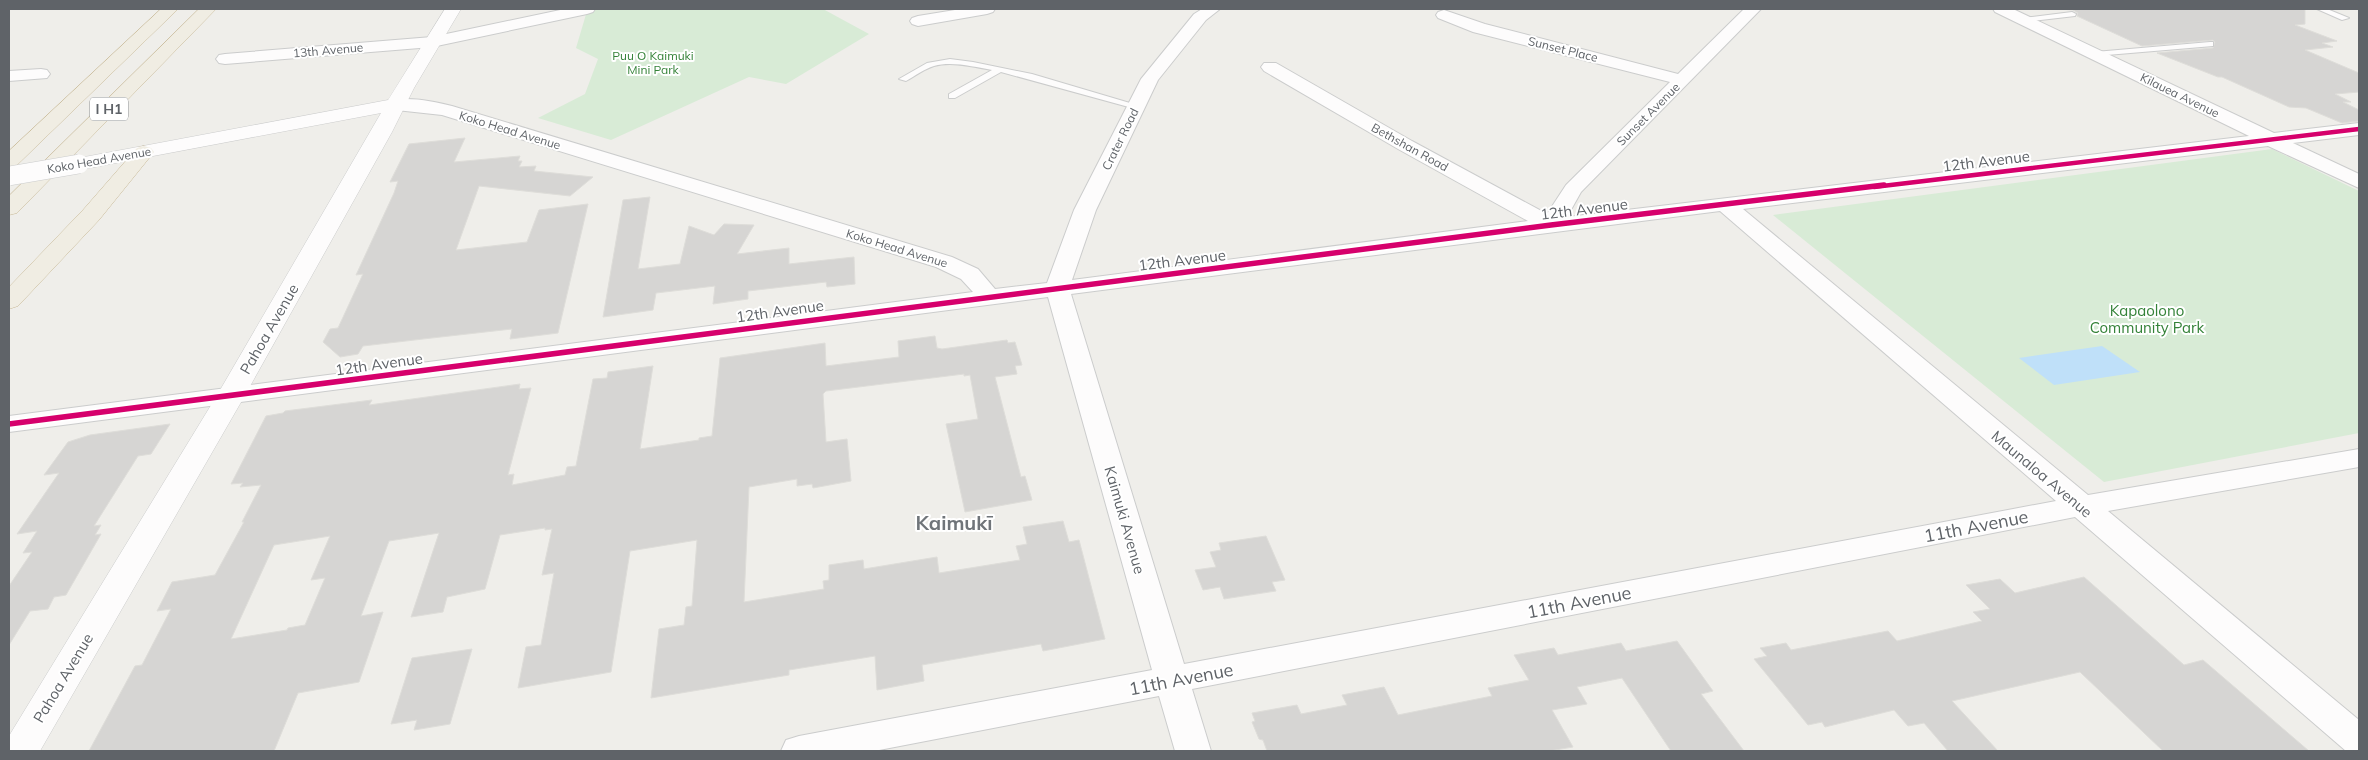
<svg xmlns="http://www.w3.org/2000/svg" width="2368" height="760" viewBox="0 0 2368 760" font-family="Mulish,sans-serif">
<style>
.green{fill:#d8ebd6}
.water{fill:#bfe0f9}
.building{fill:#d6d5d3;stroke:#deddd9;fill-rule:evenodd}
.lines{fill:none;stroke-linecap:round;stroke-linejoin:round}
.service-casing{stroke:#cbcccc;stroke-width:2}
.minor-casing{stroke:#cbcccc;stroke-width:2}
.tertiary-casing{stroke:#cbcccc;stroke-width:1}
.motorway-casing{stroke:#c8b996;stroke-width:1}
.service{fill:#fdfcfc;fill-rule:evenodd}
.minor{fill:#fdfcfc;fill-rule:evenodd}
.tertiary{fill:#fdfcfc;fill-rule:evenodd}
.motorway{fill:#f0ede3;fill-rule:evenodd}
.tertiary-bridge-casing{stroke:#cbcccc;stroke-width:20;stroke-linecap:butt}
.tertiary-bridge{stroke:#fdfcfc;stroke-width:19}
.cycleway-far1-casing{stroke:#fff;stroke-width:6}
.cycleway-casing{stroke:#fff;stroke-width:9}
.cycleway-far1{stroke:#d6006c;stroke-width:4.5}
.cycleway{stroke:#d6006c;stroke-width:5.5}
.labels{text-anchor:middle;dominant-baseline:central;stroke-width:4;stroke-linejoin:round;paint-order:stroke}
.far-street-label{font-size:12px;fill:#5f6368;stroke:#fff}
.far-park-label{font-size:12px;fill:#348238;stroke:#fff}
.shield{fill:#fff;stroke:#8f9295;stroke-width:1}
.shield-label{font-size:14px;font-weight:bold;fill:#5f6368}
.street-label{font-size:15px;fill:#5f6368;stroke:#fff}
.park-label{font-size:15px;fill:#348238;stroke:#fff}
.near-street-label{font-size:18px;fill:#5f6368;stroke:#fff}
.district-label{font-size:20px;font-weight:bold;fill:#70757a;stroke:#fff}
</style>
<rect width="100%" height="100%" fill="#efeeea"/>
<g class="green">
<polygon points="596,9 823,9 869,34 786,84 749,77 611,140 538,118 585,94 598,59 576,48 587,11"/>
<polygon points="2272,149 2359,191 2359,433 2104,482 1773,215"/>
</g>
<polygon class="water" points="2102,346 2140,372 2054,385 2019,358"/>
<g class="building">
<polygon points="2060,9 2305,9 2305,24 2295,25 2337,41 2322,43 2333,47 2305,50 2359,73 2359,92 2335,94 2351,102 2343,102 2359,110 2359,121 2342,123 2306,108 2289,107 2222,77 2218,77 2157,53 2213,48 2215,42 2213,40 2142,46 2077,16 2078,13 2073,10"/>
<polygon points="465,138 454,162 520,156 518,161 522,161 519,167 536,166 534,171 593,177 570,196 479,186 456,250 527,242 539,210 588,204 558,333 510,339 512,329 423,339 363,346 358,354 340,357 323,342 330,329 338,328 363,274 356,275 394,193 398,181 390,182 409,144"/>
<polygon points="650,197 638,269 680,264 689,226 714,235 724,224 754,225 737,254 789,248 789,264 854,257 855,284 827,287 826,282 748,291 748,299 713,304 715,286 656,293 653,310 603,317 623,200"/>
<path d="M 935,336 L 937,348 L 942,349 L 1007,340 L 1008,343 L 1015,342 L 1022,365 L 1015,366 L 1017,374 L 995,377 L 1021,477 L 1025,476 L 1032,500 L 965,512 L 946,424 L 978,419 L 970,375 L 964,376 L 964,374 L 826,391 L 823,394 L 826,442 L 847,439 L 851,481 L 813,488 L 812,484 L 797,486 L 797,479 L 749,487 L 744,602 L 824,589 L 823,581 L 829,580 L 829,565 L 863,560 L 864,569 L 937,557 L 939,573 L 1020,560 L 1016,546 L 1027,544 L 1023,527 L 1063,521 L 1069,542 L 1079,540 L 1105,639 L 1043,651 L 1041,644 L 922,665 L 924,681 L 877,690 L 875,656 L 789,670 L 789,675 L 651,698 L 659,629 L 684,625 L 686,607 L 692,606 L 697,540 L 630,551 L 611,672 L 518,688 L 526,647 L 541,645 L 554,573 L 542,575 L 552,529 L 545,530 L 545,528 L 500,535 L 485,589 L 447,597 L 443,612 L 411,617 L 439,533 L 389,541 L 361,616 L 383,612 L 359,682 L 298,693 L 274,751 L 89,751 L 135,666 L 142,665 L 171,609 L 157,611 L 172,582 L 215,575 L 244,522 L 242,522 L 261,485 L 240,487 L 243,483 L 231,484 L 266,416 L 283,413 L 285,411 L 372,400 L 369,405 L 520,384 L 519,389 L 531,388 L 508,475 L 514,474 L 512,485 L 565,475 L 567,467 L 576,466 L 593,379 L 607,378 L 608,372 L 653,366 L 640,449 L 699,440 L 699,438 L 712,436 L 720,358 L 825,343 L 826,366 L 899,357 L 898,341 ZM 330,536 L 311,580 L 325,578 L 305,625 L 288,628 L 287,630 L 231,639 L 274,545 Z"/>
<polygon points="170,424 151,454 138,456 94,526 101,525 95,535 101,534 66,595 54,597 48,609 30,611 9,645 9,586 32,552 23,553 37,531 17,534 59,473 44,475 68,442 90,435"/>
<polygon points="1266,536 1285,580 1272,582 1276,591 1224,599 1220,587 1203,590 1195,570 1216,567 1210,552 1221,550 1219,543"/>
<polygon points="2084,577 2184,665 2203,660 2309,751 2163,751 2080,672 1952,701 1998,751 1948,751 1924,723 1908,726 1894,710 1825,727 1822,722 1808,725 1754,659 1767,656 1760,648 1786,643 1791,650 1888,631 1897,641 1982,621 1973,612 1990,609 1966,585 2000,579 2015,593"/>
<polygon points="1677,641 1713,691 1701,694 1744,751 1671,751 1622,678 1577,687 1587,704 1552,710 1573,747 1549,751 1267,751 1263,740 1259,739 1252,722 1255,721 1252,713 1297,705 1301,714 1347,705 1342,695 1384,687 1398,715 1492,696 1488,688 1529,680 1514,655 1554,648 1558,655 1621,643 1626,651"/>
<polygon points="472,649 450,724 414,730 417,720 391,724 412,658"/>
</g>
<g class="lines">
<defs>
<g id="service">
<polygon points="2317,9 2327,9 2349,18 2342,20"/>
<polygon points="2072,12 2076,14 2075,16 2023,22 2019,20 2023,18"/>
<polygon points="2210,42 2213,42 2213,46 2095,56 2091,54 2095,52"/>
<path d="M 950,59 L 973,62 L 1032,74 L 1140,106 L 1136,109 L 1001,72 L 955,98 L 949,98 L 949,94 L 992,70 C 974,67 952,61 934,66 C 924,69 915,76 906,81 L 899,79 L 927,63 Z"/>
</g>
<g id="minor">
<polygon points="565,9 595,9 593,12 587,14 432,47 225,64 219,63 216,59 219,55 225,54 432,37"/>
<polygon points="961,9 995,9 993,12 987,14 918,26 912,24 910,21 912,18 918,16"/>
<path d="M 1202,9 L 1220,9 L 1206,20 L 1158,80 L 1096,210 L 1072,280 L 1528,221 L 1398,149 L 1264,71 L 1261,67 L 1264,63 L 1276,63 L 1412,141 L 1547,214 L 1566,185 L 1670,82 L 1473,32 L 1438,18 L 1436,15 L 1438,12 L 1444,10 L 1485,24 L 1678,74 L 1744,9 L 1761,9 L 1581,192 L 1567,217 L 2249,136 L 1995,12 L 1993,9 L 2013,9 L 2274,133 L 2359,123 L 2359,135 L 2293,143 L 2359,174 L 2359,188 L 2268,146 L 1743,209 L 2088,495 L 2359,449 L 2359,467 L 2108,511 L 2359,720 L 2359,751 L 2346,751 L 2075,517 L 1192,689 L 1211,751 L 1175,751 L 1159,696 L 874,751 L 781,751 L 786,740 L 799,736 L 1152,670 L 1048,297 L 9,432 L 9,416 L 973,292 L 961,279 L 936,267 L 442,115 L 387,109 L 385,105 L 387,101 C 408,96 432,101 452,106 L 952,257 L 978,269 L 995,289 L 1047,283 L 1074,210 L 1141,79 L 1194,14 ZM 1720,211 L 2056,501 L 1184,664 L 1071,294 Z"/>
<polygon points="41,69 47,70 50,74 47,78 9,81 9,71"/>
</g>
<polygon id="tertiary" points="445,9 461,9 414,88 392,132 244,397 40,751 9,751 9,736 216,397 381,113 79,170 71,169 68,164 71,159 79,158 388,100"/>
<g id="motorway">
<polygon points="161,9 178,9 16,166 9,168 9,151"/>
<polygon points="199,9 216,9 17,213 9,215 9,196"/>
<polygon points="144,146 151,148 154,152 99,220 18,306 9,309 9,287 83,210 137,148"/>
</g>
</defs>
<use href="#service" class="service-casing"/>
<use href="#minor" class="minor-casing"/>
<use href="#tertiary" class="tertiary-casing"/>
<use href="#motorway" class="motorway-casing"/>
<use href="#service" class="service"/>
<use href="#minor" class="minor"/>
<use href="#tertiary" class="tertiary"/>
<use href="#motorway" class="motorway"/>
<defs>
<polyline id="tertiary-bridge" points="9,176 79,164"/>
</defs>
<use href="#tertiary-bridge" class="tertiary-bridge-casing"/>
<use href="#tertiary-bridge" class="tertiary-bridge"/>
<defs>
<polyline id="cycleway-far1" points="1874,187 2359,129"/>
<polyline id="cycleway" points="9,424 1551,225 1884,185"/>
</defs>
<use href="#cycleway-far1" class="cycleway-far1-casing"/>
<use href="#cycleway" class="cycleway-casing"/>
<use href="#cycleway-far1" class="cycleway-far1"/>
<use href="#cycleway" class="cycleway"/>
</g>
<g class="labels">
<g class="far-street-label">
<text transform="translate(1563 49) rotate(14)">Sunset Place</text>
<text transform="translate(328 50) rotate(-5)">13th Avenue</text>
<text transform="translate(2180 95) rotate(26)">Kilauea Avenue</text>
<text transform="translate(1648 114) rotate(-45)">Sunset Avenue</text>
<text transform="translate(510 130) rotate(17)">Koko Head Avenue</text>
<text transform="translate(1120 139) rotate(-64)">Crater Road</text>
<text transform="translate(1410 147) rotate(29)">Bethshan Road</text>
<text transform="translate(99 160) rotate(-10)">Koko Head Avenue</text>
<text transform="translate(897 248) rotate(17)">Koko Head Avenue</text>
</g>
<g class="far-park-label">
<text x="653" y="55">Puu O Kaimuki<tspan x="653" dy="14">Mini Park</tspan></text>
</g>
<rect class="shield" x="90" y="97.5" width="38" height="23" rx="4"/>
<g class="shield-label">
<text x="109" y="109">I H1</text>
</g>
<g class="street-label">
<text transform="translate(1986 161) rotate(-7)">12th Avenue</text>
<text transform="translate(1584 209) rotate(-7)">12th Avenue</text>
<text transform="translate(1182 260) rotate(-7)">12th Avenue</text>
<text transform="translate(780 311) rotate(-8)">12th Avenue</text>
<text transform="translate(269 329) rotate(-60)">Pahoa Avenue</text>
<text transform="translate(379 364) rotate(-8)">12th Avenue</text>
<text transform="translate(2042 474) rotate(40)">Maunaloa Avenue</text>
<text transform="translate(1125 520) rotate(74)">Kaimuki Avenue</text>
<text transform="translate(63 678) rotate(-59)">Pahoa Avenue</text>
</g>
<g class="park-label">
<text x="2147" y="310">Kapaolono<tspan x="2147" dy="17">Community Park</tspan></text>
</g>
<g class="near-street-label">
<text transform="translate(1976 526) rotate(-11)">11th Avenue</text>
<text transform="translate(1579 602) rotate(-11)">11th Avenue</text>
<text transform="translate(1181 679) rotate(-11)">11th Avenue</text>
</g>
<g class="district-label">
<text x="954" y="522">Kaimukī</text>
</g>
</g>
<rect width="2368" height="760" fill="none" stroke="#5f6368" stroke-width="20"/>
</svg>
